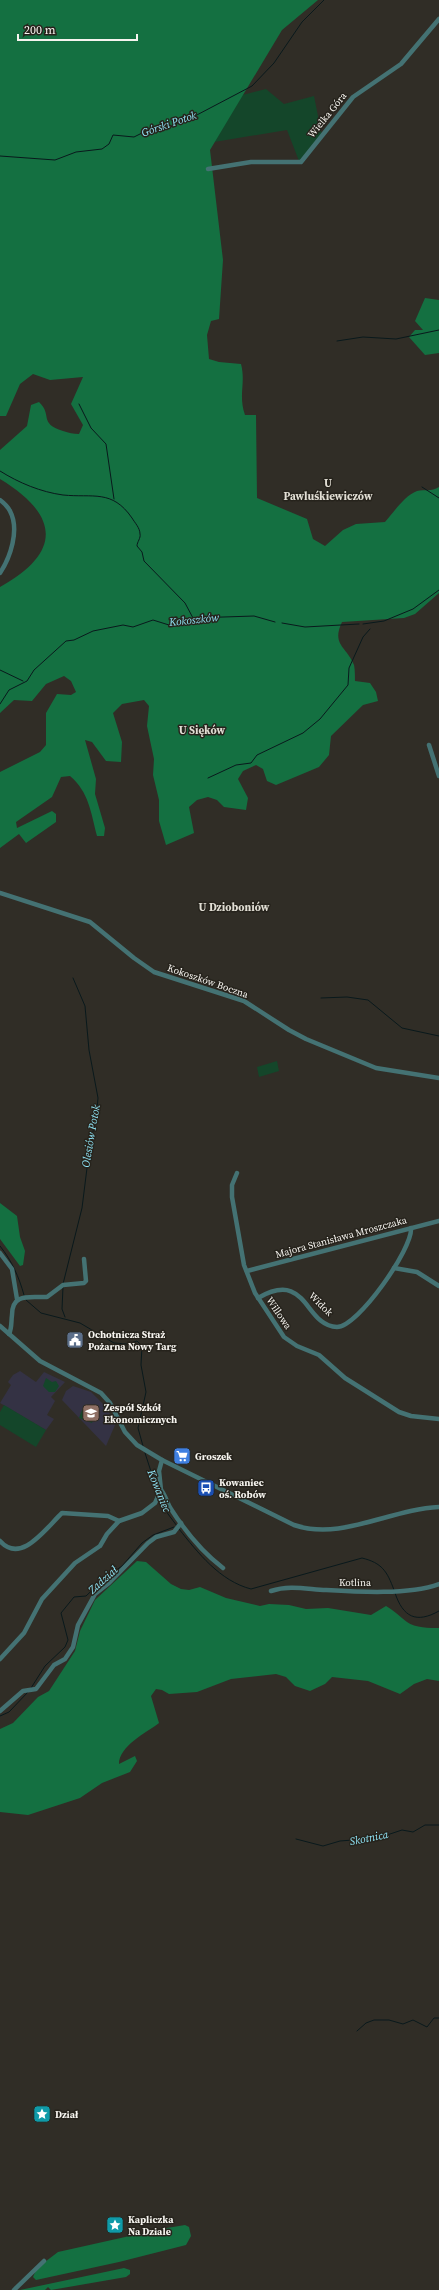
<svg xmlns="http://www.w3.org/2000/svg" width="439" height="2290" viewBox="0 0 439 2290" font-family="'Source Serif 4',serif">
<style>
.education{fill:#343244}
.green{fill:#14462a}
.forest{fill:#147041}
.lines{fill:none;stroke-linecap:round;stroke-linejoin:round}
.stream{stroke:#09191c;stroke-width:1}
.minor{stroke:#447273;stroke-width:4.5}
.labels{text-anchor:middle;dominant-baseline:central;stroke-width:3;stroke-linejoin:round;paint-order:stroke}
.street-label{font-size:10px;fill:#f6f4ef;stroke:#26231c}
.poi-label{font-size:10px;font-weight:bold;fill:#f6f4ef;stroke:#26231c;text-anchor:start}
.water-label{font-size:11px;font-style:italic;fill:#90e4f6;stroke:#26231c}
.neighbourhood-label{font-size:11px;font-weight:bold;fill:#e1ded4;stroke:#26231c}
</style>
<rect width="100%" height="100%" fill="#302d26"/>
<g class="education">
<polygon points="20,1371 36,1382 44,1372 65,1382 51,1397 55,1401 47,1415 54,1419 46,1430 0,1403 11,1385 8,1382 13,1375"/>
<polygon points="73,1386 91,1392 107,1408 115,1425 106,1446 62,1400 66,1391"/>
</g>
<g class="green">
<polygon points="266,89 284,104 314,96 322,136 299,161 287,130 178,148 234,97"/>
<polygon points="277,1061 279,1071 259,1077 257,1067"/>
<polygon points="46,1378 52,1382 56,1381 59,1386 55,1392 49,1392 43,1386"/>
<polygon points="4,1405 46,1430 36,1447 0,1425 0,1412"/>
<polygon points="82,1410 95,1415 92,1423 79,1418"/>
</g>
<g class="forest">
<path d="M 0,0 L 318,0 L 282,30 L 210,150 L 223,260 L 219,319 L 211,321 L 207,335 L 209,359 L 219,362 L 241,364 C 246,383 238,395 245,415 L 256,415 L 257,498 L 307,519 L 313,539 L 325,546 L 343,530 L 356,524 L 385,522 C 394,512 404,496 417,491 C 425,489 431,492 439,487 L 439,593 L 415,614 L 404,618 L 342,622 C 331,645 347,647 354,665 C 355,670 355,677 355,681 L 370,683 L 376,692 L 378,701 L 363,705 L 331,736 L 329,755 L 319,767 L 276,785 L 267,781 L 263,769 L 256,765 L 243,771 L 238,779 L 248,798 L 246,810 L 224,807 L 217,800 L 208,797 L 197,800 L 189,807 L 194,833 L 166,845 L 159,821 L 159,800 L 153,775 L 154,759 L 147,726 L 149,706 L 144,700 L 122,704 L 113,713 L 122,742 L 121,762 L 106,761 L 92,742 L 85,740 L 96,779 L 95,794 L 105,828 L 104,836 L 97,836 C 91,813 89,792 70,776 L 61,777 L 52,797 L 16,822 L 17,828 L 52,811 L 56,814 L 56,822 L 26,843 L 19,834 L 0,848 L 0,772 L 40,752 L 46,745 L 46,713 L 57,694 L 71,695 L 76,692 L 71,681 L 64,676 L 46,684 L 32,701 L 14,700 L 0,713 L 0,587 C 63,552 59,515 0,479 L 0,450 L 27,426 L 31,405 L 39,402 C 53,415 38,423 63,431 C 69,433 73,434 79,434 L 83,425 L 71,404 L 83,377 L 50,380 L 33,374 L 20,384 L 6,416 L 0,416 Z"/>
<polygon points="425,298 439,300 439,353 425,355 409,337 415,330 423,330 415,321"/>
<polygon points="0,1203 17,1216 20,1237 25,1251 23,1265 20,1266 0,1239"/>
<path d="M 137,1561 L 146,1562 L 171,1584 L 181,1589 L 189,1590 L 200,1587 L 226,1598 L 260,1606 L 269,1604 L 289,1605 L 306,1609 L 328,1608 L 371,1615 L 386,1606 C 395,1611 400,1617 407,1622 C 415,1628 430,1628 439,1628 L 439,1681 L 427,1679 L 414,1684 L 400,1694 L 368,1681 L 332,1677 L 325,1684 L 310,1691 L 295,1686 L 286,1677 L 276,1674 L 231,1679 L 197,1692 L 169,1694 L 162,1690 L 156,1689 L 151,1696 L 159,1723 C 146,1733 119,1746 119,1764 L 135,1756 L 137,1761 L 130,1772 L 102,1783 L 80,1798 L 28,1815 L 0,1812 L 0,1729 L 13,1723 L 38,1697 L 49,1691 L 75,1651 L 80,1631 L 95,1600 Z"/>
<polygon points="185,2225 189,2227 191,2236 186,2245 119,2262 36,2280 33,2277 37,2268 58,2252 161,2229"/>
<polygon points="124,2268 130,2270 130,2274 126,2277 51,2290 48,2287 45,2290 20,2290"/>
</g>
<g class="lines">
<g class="stream">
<polyline points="0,156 55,160 76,152 102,149 109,144 113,135 134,137 150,129 164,128 173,126 182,120 193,117 252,86 274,63 302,22 324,0"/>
<polyline points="337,341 363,337 396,339 439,330"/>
<polyline points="79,404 91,428 106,444 114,499"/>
<path d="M 0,471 C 19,483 41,492 63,495 C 93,498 112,489 132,518 C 135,523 140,528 140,534 C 141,538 137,542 137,546 L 142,552 L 144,561 L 185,603 L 193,618"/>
<polyline points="422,487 439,498"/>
<polyline points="282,623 305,627 359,624"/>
<polyline points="363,624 384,621 413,609 439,590"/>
<polyline points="0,670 23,681"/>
<polyline points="0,704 9,690 27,681 34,670 66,641 74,640 93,631 123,625 133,627 153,620 169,625 187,622 193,618 254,616 275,622"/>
<polyline points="208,778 236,765 251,763 257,755 303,733 320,719 348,685 349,668 363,637 370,629"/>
<polyline points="321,998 347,997 368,1000 402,1028 439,1036"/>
<path d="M 0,1246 C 12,1261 19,1277 24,1295"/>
<polyline points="63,1284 82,1208 88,1160 87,1152 96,1121 98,1098 89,1050 85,1006 73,978"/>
<polyline points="63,1287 62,1309 65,1317"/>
<polyline points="26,1300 41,1313 80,1323 114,1343 127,1344 137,1341 142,1346 141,1365 146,1392 138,1428 143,1446"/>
<polyline points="145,1453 158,1493"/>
<polyline points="160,1498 168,1514 177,1526"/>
<path d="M 179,1529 C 198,1553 220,1581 251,1589 L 362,1558 C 382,1563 387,1571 394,1590"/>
<path d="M 395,1593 C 403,1617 416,1624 439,1611"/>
<polyline points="31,1688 45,1666 65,1647 68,1640 61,1613 74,1597 86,1596 105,1578 122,1566 142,1543 153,1535 174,1527"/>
<polyline points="0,1716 9,1712 28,1692"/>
<polyline points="296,1839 323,1846 340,1841 378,1838 402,1830 413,1832 425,1825 439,1825"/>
<polyline points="357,2031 366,2023 374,2020 389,2020 403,2024 413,2020 427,2027 434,2018 439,2018"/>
</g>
<g class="minor">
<polyline points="208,169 251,162 301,162 353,97 401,64 439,19"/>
<path d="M 0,500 C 4,503 8,507 10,511 C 20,530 10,558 0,573"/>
<polyline points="429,745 439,776"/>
<polyline points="0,893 90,922 134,958 154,972 244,1001 289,1030 306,1039 376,1068 439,1078"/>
<polyline points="237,1173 232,1185 232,1197 244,1265 255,1293 284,1337 297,1346 319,1355 345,1378 399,1412 411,1416 439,1419"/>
<polyline points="0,1253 12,1269 17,1299"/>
<polyline points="394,1268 417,1272 439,1286"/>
<polyline points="247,1271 439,1221"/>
<path d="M 258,1298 C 308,1269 304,1326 337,1327 C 358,1327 413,1248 411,1228"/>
<path d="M 0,1326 L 40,1361 L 101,1393 L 110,1403 L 125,1432 L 137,1445 L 162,1460 L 294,1525 C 342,1541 390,1509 439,1507"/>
<path d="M 9,1334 C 12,1328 11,1322 12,1315 C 12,1292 31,1298 47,1297 L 63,1285 L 84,1283 L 86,1281 L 84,1259"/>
<path d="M 161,1490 C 166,1496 167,1503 171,1509 C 185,1531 202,1552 223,1568"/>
<path d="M 0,1541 C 21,1565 46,1528 62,1513 L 108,1516 L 119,1521"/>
<path d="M 271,1591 C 289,1585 306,1589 326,1590 C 359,1592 408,1595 439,1584"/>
<polyline points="0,1659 24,1633 42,1599 75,1563 100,1546 107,1534 119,1521 142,1513 155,1503 161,1490 159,1471 162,1460"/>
<polyline points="0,1711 23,1691 36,1689 54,1665 65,1659 73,1647 78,1625 95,1594 109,1583 148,1543 156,1537 174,1532 181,1523"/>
<polyline points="14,2290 44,2261"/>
</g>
</g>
<defs>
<symbol id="civic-square" viewBox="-11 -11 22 22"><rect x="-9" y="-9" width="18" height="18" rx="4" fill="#5c6f8a" stroke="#26231c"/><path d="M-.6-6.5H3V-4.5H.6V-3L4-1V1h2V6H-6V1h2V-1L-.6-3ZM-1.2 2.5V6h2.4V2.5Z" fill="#fff"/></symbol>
<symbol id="school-square" viewBox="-11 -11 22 22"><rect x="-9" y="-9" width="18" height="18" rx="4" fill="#8d6e63" stroke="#26231c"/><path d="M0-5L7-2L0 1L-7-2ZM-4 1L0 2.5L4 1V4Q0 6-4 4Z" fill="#fff"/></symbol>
<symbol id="supermarket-square" viewBox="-11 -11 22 22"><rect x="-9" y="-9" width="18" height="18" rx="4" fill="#3f7fe0" stroke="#26231c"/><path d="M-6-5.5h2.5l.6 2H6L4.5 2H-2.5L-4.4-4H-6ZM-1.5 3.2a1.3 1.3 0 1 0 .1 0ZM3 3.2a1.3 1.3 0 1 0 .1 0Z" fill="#fff"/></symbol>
<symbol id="bus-square" viewBox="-11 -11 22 22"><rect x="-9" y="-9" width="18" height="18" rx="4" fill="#1a4fb4" stroke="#26231c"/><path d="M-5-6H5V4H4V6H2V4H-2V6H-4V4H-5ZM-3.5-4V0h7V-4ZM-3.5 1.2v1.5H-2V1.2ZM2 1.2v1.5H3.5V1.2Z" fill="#fff"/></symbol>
<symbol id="sight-square" viewBox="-11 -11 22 22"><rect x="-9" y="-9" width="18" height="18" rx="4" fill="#0f9aa8" stroke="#26231c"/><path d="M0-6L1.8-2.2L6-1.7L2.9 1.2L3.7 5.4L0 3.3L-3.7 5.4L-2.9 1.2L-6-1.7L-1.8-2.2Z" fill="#fff"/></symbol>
</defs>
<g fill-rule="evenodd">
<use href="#civic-square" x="65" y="1330" width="20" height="20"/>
<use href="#school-square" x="81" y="1403" width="20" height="20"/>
<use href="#supermarket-square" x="172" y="1446" width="20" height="20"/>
<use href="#bus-square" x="196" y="1478" width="20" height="20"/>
<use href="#sight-square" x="32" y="2104" width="20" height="20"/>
<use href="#sight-square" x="105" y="2215" width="20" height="20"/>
</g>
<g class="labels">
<g class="street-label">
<text transform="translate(327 115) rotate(-51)">Wielka Góra</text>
<text transform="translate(208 981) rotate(19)">Kokoszków Boczna</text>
<text transform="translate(341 1237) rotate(-15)">Majora Stanisława Mroszczaka</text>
<text transform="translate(321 1304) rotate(45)">Widok</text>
<text transform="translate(279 1313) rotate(56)">Willowa</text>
<text x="355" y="1582">Kotlina</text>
</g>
<g class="poi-label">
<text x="88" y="1334">Ochotnicza Straż<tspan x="88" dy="12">Pożarna Nowy Targ</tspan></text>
<text x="104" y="1407">Zespół Szkół<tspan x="104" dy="12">Ekonomicznych</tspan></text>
<text x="195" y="1456">Groszek</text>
<text x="219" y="1482">Kowaniec<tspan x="219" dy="12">oś. Robów</tspan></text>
<text x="55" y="2114">Dział</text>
<text x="128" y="2219">Kapliczka<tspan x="128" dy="12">Na Dziale</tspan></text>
</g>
<g class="water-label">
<text transform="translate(169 124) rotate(-19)">Górski Potok</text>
<text transform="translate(194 620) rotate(-6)">Kokoszków</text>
<text transform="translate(91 1136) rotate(-80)">Olesiów Potok</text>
<text transform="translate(159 1491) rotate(68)">Kowaniec</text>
<text transform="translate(103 1580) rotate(-42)">Zadział</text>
<text transform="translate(369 1838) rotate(-11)">Skotnica</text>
</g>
<g class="neighbourhood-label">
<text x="328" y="483">U<tspan x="328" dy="13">Pawluśkiewiczów</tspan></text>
<text x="202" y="730">U Sięków</text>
<text x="234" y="907">U Dzioboniów</text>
</g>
</g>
<path d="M18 34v6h119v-6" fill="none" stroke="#f6f4ef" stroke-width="2"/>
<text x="24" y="34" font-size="12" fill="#f6f4ef" stroke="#26231c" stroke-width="3" paint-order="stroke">200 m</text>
</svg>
